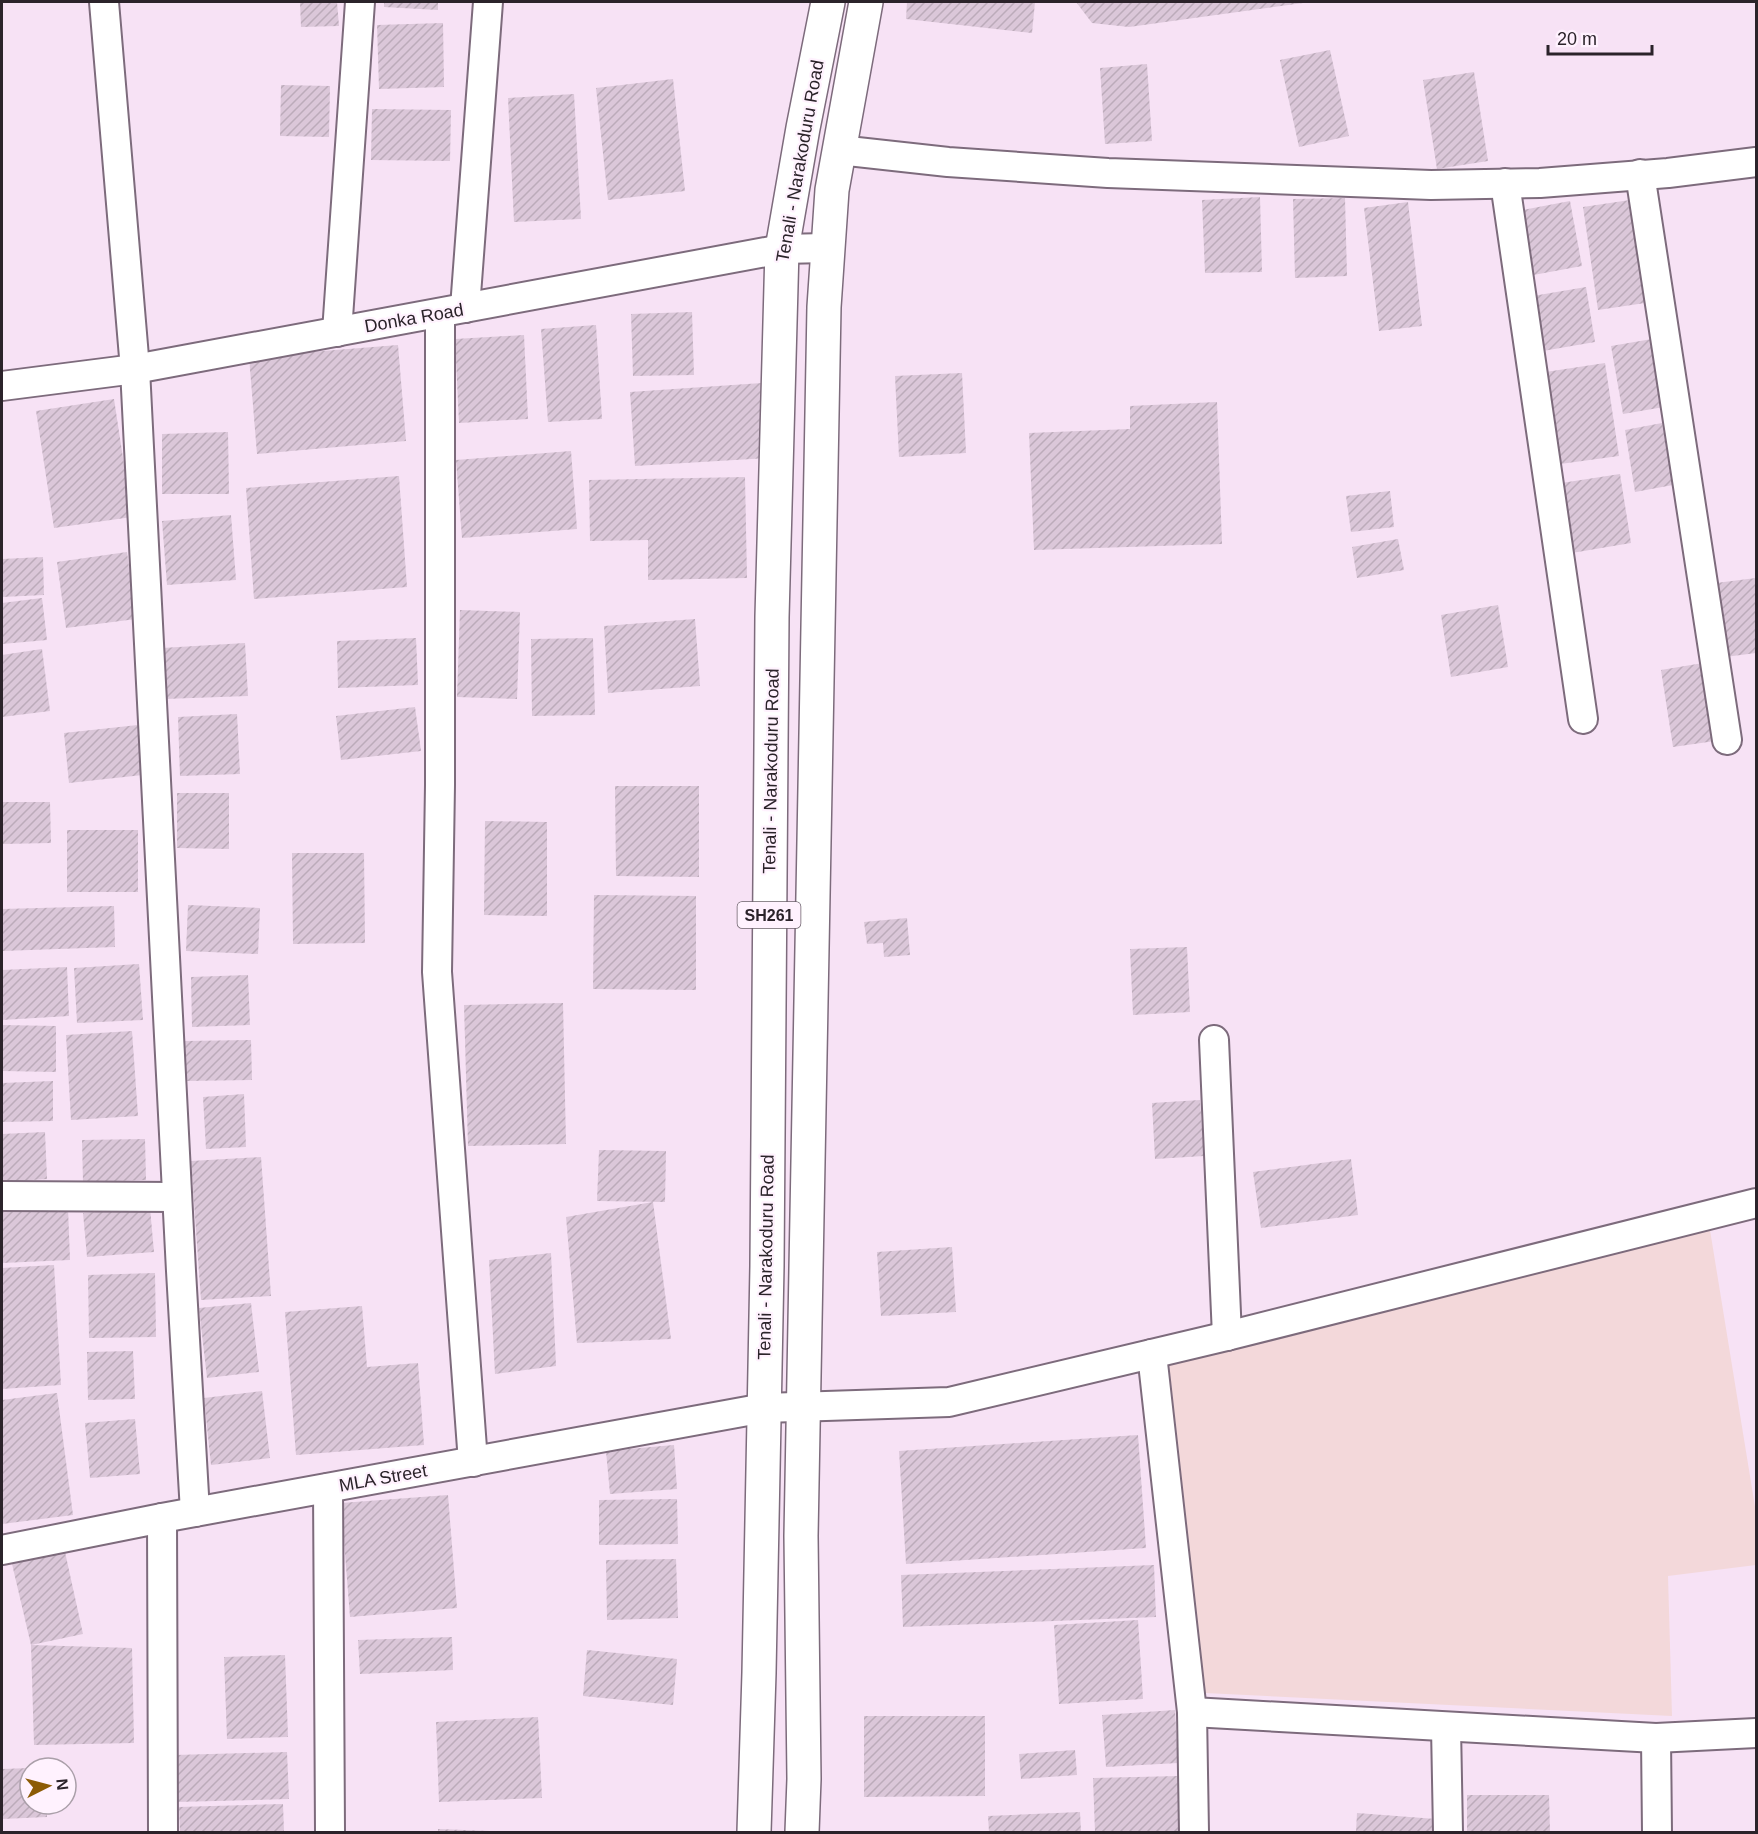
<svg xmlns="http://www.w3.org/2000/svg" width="1758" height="1834" viewBox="0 0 1758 1834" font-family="Arial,sans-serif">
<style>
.education{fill:#f3d8da}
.building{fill:url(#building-hatch)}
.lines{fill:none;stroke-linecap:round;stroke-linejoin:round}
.minor-casing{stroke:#7d6b7c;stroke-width:32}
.primary-casing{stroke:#7d6b7c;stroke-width:36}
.minor{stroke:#fff;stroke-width:28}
.primary{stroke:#fff;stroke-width:33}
.labels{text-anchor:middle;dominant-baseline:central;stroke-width:4.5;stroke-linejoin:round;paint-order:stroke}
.shield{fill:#fff2fe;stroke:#6b616a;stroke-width:1.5}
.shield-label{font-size:16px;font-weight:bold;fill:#2b232a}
.street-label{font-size:18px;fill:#2b232a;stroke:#fff2fe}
</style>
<defs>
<pattern id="building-hatch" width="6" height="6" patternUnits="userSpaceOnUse" patternTransform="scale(1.5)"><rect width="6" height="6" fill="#dbc7d9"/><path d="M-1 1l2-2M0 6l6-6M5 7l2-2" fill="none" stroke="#bcabba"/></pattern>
</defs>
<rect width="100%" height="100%" fill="#f7e2f5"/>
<polygon class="education" points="1710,1230 1756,1513 1756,1565 1668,1576 1672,1716 1205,1693 1169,1364"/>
<g class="building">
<polygon points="300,2 337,2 339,26 301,27"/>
<polygon points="384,2 438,2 438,10 384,7"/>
<polygon points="907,2 1035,2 1032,33 906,19"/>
<polygon points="1076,2 1303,2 1303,3 1129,27 1092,23"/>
<polygon points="443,23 444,87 379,89 377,25"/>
<polygon points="1330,50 1349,136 1299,147 1280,60"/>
<polygon points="1147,64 1152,141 1105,144 1100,68"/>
<polygon points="1474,72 1488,161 1437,169 1423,80"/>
<polygon points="673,79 685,191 608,200 596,88"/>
<polygon points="281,85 330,86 329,137 280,136"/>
<polygon points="574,94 581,219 514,222 508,98"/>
<polygon points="372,109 451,110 450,161 371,160"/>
<polygon points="1260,197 1262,272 1205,273 1202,200"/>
<polygon points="1345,198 1347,276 1295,278 1293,199"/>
<polygon points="1630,200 1645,303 1598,310 1583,207"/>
<polygon points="1570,201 1582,266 1528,276 1517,211"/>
<polygon points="1408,202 1422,326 1379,331 1364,208"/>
<polygon points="1586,287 1595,342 1537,352 1527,297"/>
<polygon points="692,312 694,375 633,376 631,314"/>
<polygon points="596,325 602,419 548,422 541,329"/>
<polygon points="524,335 528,419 459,423 455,339"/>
<polygon points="1652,339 1664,407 1623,414 1611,346"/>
<polygon points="398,345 406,441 257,454 249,357"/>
<polygon points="1605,363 1619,456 1553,465 1539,373"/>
<polygon points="962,373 966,453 899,457 895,376"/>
<polygon points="762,383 767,458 635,466 630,392"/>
<polygon points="114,399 132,517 54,528 36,411"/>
<polygon points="1217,402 1222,544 1034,550 1029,433 1130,429 1130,406"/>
<polygon points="1662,423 1673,485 1635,492 1625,430"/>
<polygon points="228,432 229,494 162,494 162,434"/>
<polygon points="571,451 577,529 462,538 456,460"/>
<polygon points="1620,474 1631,543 1566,554 1555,484"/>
<polygon points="399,476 407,587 254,599 246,488"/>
<polygon points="745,477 747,578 648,580 648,540 590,541 589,480"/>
<polygon points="1390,491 1394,527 1351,532 1346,496"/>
<polygon points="231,515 236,580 167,585 162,521"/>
<polygon points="1398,539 1404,570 1357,578 1352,547"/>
<polygon points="127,552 136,619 66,628 57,562"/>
<polygon points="43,557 44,595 2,597 2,559"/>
<polygon points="1756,578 1756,653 1725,657 1716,583"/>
<polygon points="42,598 47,640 2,644 2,603"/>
<polygon points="1498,605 1508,667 1451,677 1441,615"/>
<polygon points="460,610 520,612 517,699 457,697"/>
<polygon points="695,619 700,686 608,693 604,626"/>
<polygon points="416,638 418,685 338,688 337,641"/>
<polygon points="593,638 595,715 532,716 531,639"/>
<polygon points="245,643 248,696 165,699 162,648"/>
<polygon points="42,649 50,711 2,717 2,655"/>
<polygon points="1703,663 1715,741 1673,747 1661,670"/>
<polygon points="415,707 421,751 341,760 336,716"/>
<polygon points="237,714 240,774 180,776 178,717"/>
<polygon points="147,724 152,774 69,783 64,733"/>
<polygon points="615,786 699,786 699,877 616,876"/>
<polygon points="177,793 229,793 229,849 177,848"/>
<polygon points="2,802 50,802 51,843 2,844"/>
<polygon points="485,821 547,822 547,916 484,915"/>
<rect x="67" y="830" width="71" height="62"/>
<polygon points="292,853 364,853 365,943 293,944"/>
<polygon points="594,895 696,896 696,990 593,989"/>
<polygon points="188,905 260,908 258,954 186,951"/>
<polygon points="114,906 115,947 2,951 2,909"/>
<polygon points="907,918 910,955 884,957 883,943 867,944 864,922"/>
<polygon points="1187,947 1190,1012 1133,1015 1130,949"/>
<polygon points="139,964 143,1020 77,1023 74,968"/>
<polygon points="67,967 69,1016 2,1020 2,970"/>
<polygon points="248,975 250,1025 192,1027 191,977"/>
<polygon points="563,1003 566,1144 468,1146 464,1005"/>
<polygon points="2,1025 56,1026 56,1072 2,1071"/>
<polygon points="132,1031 138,1116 71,1120 66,1035"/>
<polygon points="251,1040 252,1080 186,1081 185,1041"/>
<polygon points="53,1081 53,1121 2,1122 2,1083"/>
<polygon points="244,1094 246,1147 206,1149 203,1097"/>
<polygon points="1200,1100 1204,1156 1155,1159 1152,1103"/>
<polygon points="45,1132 47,1179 2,1182 2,1134"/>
<polygon points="145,1139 146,1180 83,1182 82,1140"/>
<polygon points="599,1150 666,1151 665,1202 597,1201"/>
<polygon points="261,1157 271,1296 201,1300 191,1161"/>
<polygon points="1351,1159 1358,1215 1261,1228 1253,1172"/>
<polygon points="653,1202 671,1339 577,1343 566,1217"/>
<polygon points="68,1208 70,1260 2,1263 2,1211"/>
<polygon points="150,1208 154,1252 87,1257 83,1213"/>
<polygon points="952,1247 956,1312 881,1316 877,1252"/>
<polygon points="551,1253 556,1366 495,1374 489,1260"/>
<polygon points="54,1265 61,1385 2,1389 2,1268"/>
<polygon points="155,1273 156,1337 89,1338 88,1275"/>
<polygon points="251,1303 259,1372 207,1378 199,1308"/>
<polygon points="362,1306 367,1367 418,1363 424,1445 296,1455 285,1312"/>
<polygon points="133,1351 135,1399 88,1400 87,1352"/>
<polygon points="262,1391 270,1458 211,1465 204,1398"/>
<polygon points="57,1393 73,1515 2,1524 2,1400"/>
<polygon points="135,1419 140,1474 90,1478 85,1423"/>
<polygon points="1138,1435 1146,1548 906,1564 899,1451"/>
<polygon points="674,1445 677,1489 610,1494 606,1451"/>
<polygon points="448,1495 457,1608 350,1617 341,1503"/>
<polygon points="677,1499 678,1544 599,1545 599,1500"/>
<polygon points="65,1552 83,1634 31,1645 12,1564"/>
<polygon points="676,1559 678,1618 607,1620 606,1560"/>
<polygon points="1154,1565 1156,1617 903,1627 901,1575"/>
<polygon points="1138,1620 1143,1699 1059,1704 1054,1625"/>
<polygon points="452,1637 453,1670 360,1674 358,1640"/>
<polygon points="31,1645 132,1648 134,1743 34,1745"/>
<polygon points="587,1650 677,1659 673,1705 583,1696"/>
<polygon points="285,1655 288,1737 227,1739 224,1657"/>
<polygon points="1175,1710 1178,1763 1106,1767 1102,1715"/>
<polygon points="864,1716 985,1716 985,1796 864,1797"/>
<polygon points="538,1717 542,1798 439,1802 436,1722"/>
<polygon points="1075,1750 1077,1775 1021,1779 1019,1754"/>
<polygon points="287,1752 289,1799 176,1802 175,1755"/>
<polygon points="30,1768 30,1804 47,1804 47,1817 2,1819 2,1769"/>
<polygon points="1179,1776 1181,1832 1095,1832 1093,1778"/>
<polygon points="1467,1795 1549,1795 1550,1832 1467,1832"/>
<polygon points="283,1804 284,1832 180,1832 179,1807"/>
<polygon points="1080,1812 1081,1832 989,1832 988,1816"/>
<polygon points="1357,1813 1436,1819 1435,1832 1356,1832"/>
<polygon points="438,1829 490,1831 490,1832 438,1832"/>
</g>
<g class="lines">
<defs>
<g id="minor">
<polyline points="104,2 135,369 181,1271 195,1512"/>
<polyline points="839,150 948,162 1108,173 1431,185 1540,183 1668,173 1756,162"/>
<polyline points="1640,174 1727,740"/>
<polyline points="1505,183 1583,719"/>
<polyline points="465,308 488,2"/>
<polyline points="440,313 440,785 437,972 473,1462"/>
<polyline points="337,332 360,2"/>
<polyline points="2,386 135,369 782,249 826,248"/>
<polyline points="1214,1040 1227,1336"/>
<polyline points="2,1196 177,1197"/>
<polyline points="1152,1354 1192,1712 1194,1832"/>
<polyline points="328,1488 330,1832"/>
<polyline points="162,1518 163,1832"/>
<polyline points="2,1550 162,1518 764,1408 949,1402 1227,1336 1756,1203"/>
<polyline points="1192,1712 1656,1738 1756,1733"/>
<polyline points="1446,1727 1448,1832"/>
<polyline points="1656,1738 1657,1832"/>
</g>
<g id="primary">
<polyline points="754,1832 759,1673 767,1266 772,617 782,249 803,128 828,2"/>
<polyline points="802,1832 804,1779 801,1536 824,307 832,190 866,2"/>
</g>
</defs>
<use href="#minor" class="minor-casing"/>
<use href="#primary" class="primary-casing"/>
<use href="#minor" class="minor"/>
<use href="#primary" class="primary"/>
</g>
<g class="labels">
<rect class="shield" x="737.5" y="902" width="63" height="26" rx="4.5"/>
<g class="shield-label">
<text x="769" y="915">SH261</text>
</g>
<g class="street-label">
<text transform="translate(800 161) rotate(-80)">Tenali - Narakoduru Road</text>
<text transform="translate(414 318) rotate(-10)">Donka Road</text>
<text transform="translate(771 771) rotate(-89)">Tenali - Narakoduru Road</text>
<text transform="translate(766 1257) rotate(-89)">Tenali - Narakoduru Road</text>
<text transform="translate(383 1478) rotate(-10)">MLA Street</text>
</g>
</g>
<rect width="1758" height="1834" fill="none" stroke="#2b232a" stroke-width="6"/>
<g transform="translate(48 1786) rotate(84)"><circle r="28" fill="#fff2fe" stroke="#aa9fa9" stroke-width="1.5"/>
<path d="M0-4.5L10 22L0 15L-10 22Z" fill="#8c5b05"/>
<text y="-9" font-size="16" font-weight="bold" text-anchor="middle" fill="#2b232a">N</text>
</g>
<path d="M1548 45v9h104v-9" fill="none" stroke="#2b232a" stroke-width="3"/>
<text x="1557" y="45" font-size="18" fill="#2b232a" stroke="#fff2fe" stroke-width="4.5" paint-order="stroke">20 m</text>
</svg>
